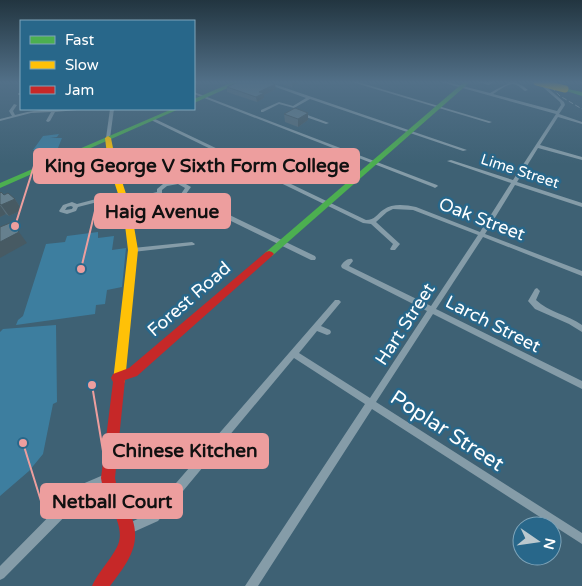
<svg xmlns="http://www.w3.org/2000/svg" width="582" height="586" viewBox="0 0 582 586" font-family="'Varela Round',sans-serif">
<style>
.green{fill:#3d7e9f}
.lines{fill:none;stroke-linecap:round;stroke-linejoin:round}
.street{fill:#859ca8;fill-rule:evenodd}
.fast{fill:#4caf50;fill-rule:evenodd}
.slow{fill:#ffc107;fill-rule:evenodd}
.jam{fill:#c62828;fill-rule:evenodd}
.rail{stroke:#91a5b0;stroke-width:1;stroke-dasharray:5 2.5;stroke-linecap:butt}
.slow-bridge{stroke:#ffc107;stroke-width:7}
.wall{fill:#586e7a}
.shaded-wall{fill:#475a63}
.building{fill:#66808e;stroke:#475a63}
.labels{text-anchor:middle;dominant-baseline:central;stroke-width:5;stroke-linejoin:round;paint-order:stroke}
.far-street-label{font-size:15px;fill:#fff;stroke:#28678a}
.street-label{font-size:18px;fill:#fff;stroke:#28678a}
.near-street-label{font-size:21px;fill:#fff;stroke:#28678a}
.leader{fill:none;stroke:#ed9e9e;stroke-width:2}
.callout-dot{fill:#ed9e9e;stroke:#28678a;stroke-width:2}
.callout{fill:#ed9e9e;stroke:#ed9e9e;stroke-width:2}
.callout-label{font-size:19px;text-anchor:middle;font-weight:bold;fill:#111}
</style>
<rect width="100%" height="100%" fill="#3e6174"/>
<g class="green">
<polygon points="59,134 57,137 50,138 62,138 58,148 33,150 43,136"/>
<polygon points="98,232 98,238 114,236 112,250 126,248 122,287 107,290 105,304 96,305 95,314 16,325 18,320 23,316 46,244 65,242 67,236"/>
<polygon points="56,325 57,402 53,404 43,454 29,471 0,496 0,332 3,329"/>
</g>
<g class="lines">
<g class="street">
<polygon points="262,82 268,82 467,150 463,151 310,99 294,108 279,104 263,112 261,112 261,110 279,102 293,106 306,98"/>
<polygon points="352,82 358,82 492,122 489,123"/>
<path d="M 441,82 L 447,82 L 490,93 L 497,89 L 509,83 L 507,82 C 516,82 521,84 528,90 L 525,91 C 522,89 517,84 513,84 C 507,84 498,91 493,94 L 557,111 L 561,105 L 560,102 L 538,83 L 541,82 L 564,102 L 565,105 L 559,114 L 582,122 L 582,124 L 558,117 L 540,145 L 582,157 L 582,160 L 538,148 L 517,182 L 582,203 L 582,207 L 515,185 L 485,234 L 582,271 L 582,276 L 483,237 L 436,309 L 582,381 L 582,389 L 433,314 L 376,402 L 582,533 L 582,544 L 372,409 L 258,586 L 245,586 L 365,404 L 294,358 L 158,521 L 129,534 L 125,533 L 124,529 L 125,525 L 150,513 L 335,300 L 339,300 L 341,302 L 321,326 L 330,330 L 331,332 L 330,334 L 327,335 L 317,331 L 299,353 L 370,398 L 427,311 L 342,268 L 341,266 C 343,262 348,258 352,259 L 353,261 L 349,266 L 431,306 L 478,235 L 413,210 L 393,209 L 387,212 L 376,222 L 400,244 L 395,250 L 391,250 L 390,249 L 393,244 L 371,224 L 363,223 L 151,120 L 151,118 L 153,118 L 366,220 C 375,220 377,214 383,210 C 393,203 405,205 416,207 L 480,232 L 511,183 L 447,161 L 451,160 L 513,180 L 556,114 Z"/>
<polygon points="477,82 493,82 489,85"/>
<polygon points="579,82 582,82 582,83 580,83"/>
<polygon points="194,92 437,185 438,186 435,188 433,187 194,94"/>
<rect x="18" y="93" width="3" height="2"/>
<path d="M 14,104 L 17,105 L 13,111 L 15,115 C 36,109 58,108 79,109 L 77,110 L 55,112 L 50,121 L 48,122 L 46,121 L 51,112 L 31,113 L 0,121 L 0,119 L 12,116 L 9,111 Z"/>
<polygon points="110,109 114,109 110,138 108,139 106,138"/>
<polygon points="301,111 303,111 305,114 329,123 326,124 303,116 300,112"/>
<polygon points="147,160 149,161 149,162 114,169 112,168 114,167"/>
<path d="M 179,180 L 191,187 L 186,194 L 315,256 L 316,258 L 315,260 L 311,260 L 182,197 L 170,200 L 157,195 L 126,203 L 123,201 L 124,200 L 157,192 L 157,189 L 163,184 ZM 178,184 L 185,188 L 181,194 L 170,196 L 162,194 L 162,190 L 167,186 Z"/>
<path d="M 123,192 L 126,194 L 125,195 L 78,207 L 76,211 L 67,214 L 60,212 L 59,211 L 63,205 L 72,202 L 77,204 ZM 71,206 L 73,207 L 72,209 L 65,210 L 67,207 Z"/>
<polygon points="192,242 195,244 194,245 133,252 130,250 133,248"/>
<path d="M 537,288 L 540,291 L 536,300 C 548,312 568,315 582,325 L 582,332 L 569,324 L 535,309 L 528,301 L 535,289 Z"/>
<polygon points="108,473 111,475 113,478 111,481 88,493 4,578 0,580 0,566 80,485"/>
</g>
<g class="fast">
<polygon points="233,82 241,82 194,103 194,99"/>
<polygon points="464,82 470,82 272,256 266,256 264,254 266,252"/>
<polygon points="563,88 582,92 582,96 563,90"/>
<polygon points="172,109 179,109 0,188 0,183"/>
</g>
<polygon class="slow" points="108,136 111,138 116,163 131,209 138,250 125,381 123,385 119,386 115,385 113,381 128,250 123,209 108,163 105,138"/>
<path class="jam" d="M 269,251 L 272,252 L 274,254 L 272,256 L 137,376 L 125,380 L 115,478 C 117,490 123,500 129,511 C 144,542 129,561 110,586 L 92,586 C 98,572 110,561 117,547 C 128,526 104,501 101,478 L 113,382 L 111,378 L 113,374 L 129,368 L 266,252 Z"/>
<polyline class="rail" points="546,82 560,96 582,109"/>
<polyline class="slow-bridge" points="537,82 565,89"/>
</g>
<g class="wall">
<polygon points="275,82 299,82 292,87"/>
<polygon points="227,87 276,89 264,95 264,98 257,102 227,92"/>
<polygon points="308,113 308,120 298,127 285,122 284,114"/>
<polygon points="0,193 15,199 22,210 9,216 6,214 0,217"/>
</g>
<g class="shaded-wall">
<polygon points="292,82 299,82 299,83 292,87"/>
<polygon points="275,84 276,89 264,95 264,98 257,102 256,97 259,92"/>
<polygon points="308,113 308,120 298,127 298,119"/>
<polygon points="15,199 22,210 9,216 1,205"/>
<polygon points="0,205 6,214 0,217"/>
<polygon points="19,232 27,243 0,258 0,242"/>
</g>
<g class="building">
<polygon points="238,82 268,82 275,84 259,92 264,93 256,97 227,87"/>
<polygon points="295,108 308,113 298,119 284,114"/>
<polygon points="1,192 4,195 8,193 15,199 1,205 0,204 0,193"/>
<polygon points="10,223 19,232 0,242 0,227"/>
</g>
<linearGradient id="sky" x2="0" y2="1"><stop stop-color="#223540"/><stop offset="0.5" stop-color="#527088"/><stop offset="1" stop-color="#527088" stop-opacity="0"/></linearGradient>
<rect width="582" height="164" fill="url(#sky)"/>
<g class="labels">
<g class="far-street-label">
<text transform="translate(520 171) rotate(18)">Lime Street</text>
</g>
<g class="street-label">
<text transform="translate(482 219) rotate(21)">Oak Street</text>
<text transform="translate(189 299) rotate(-41)">Forest Road</text>
<text transform="translate(405 324) rotate(-57)">Hart Street</text>
<text transform="translate(493 324) rotate(27)">Larch Street</text>
</g>
<g class="near-street-label">
<text transform="translate(447 431) rotate(33)">Poplar Street</text>
</g>
</g>
<path class="leader" d="M15 226L34 166M81 269L95 211M92 385L103 451M23 443L41 501"/>
<g class="callout-dot">
<circle cx="15" cy="226" r="5"/>
<circle cx="81" cy="269" r="5"/>
<circle cx="92" cy="385" r="5"/>
<circle cx="23" cy="443" r="5"/>
</g>
<g class="callout">
<rect x="34" y="149" width="325" height="34" rx="5"/>
<rect x="95" y="194" width="135" height="34" rx="5"/>
<rect x="103" y="434" width="165" height="34" rx="5"/>
<rect x="41" y="484" width="141" height="34" rx="5"/>
</g>
<g class="callout-label">
<text x="197" y="172">King George V Sixth Form College</text>
<text x="162" y="218">Haig Avenue</text>
<text x="185" y="457">Chinese Kitchen</text>
<text x="112" y="508">Netball Court</text>
</g>
<rect x="20" y="20" width="175" height="90" fill="#28678a" stroke="#7ea4b9"/>
<rect x="30" y="36" width="25" height="8" fill="#4caf50" stroke="#7ea4b9"/>
<text x="65" y="45" font-size="15" fill="#ffffff">Fast</text>
<rect x="30" y="61" width="25" height="8" fill="#ffc107" stroke="#7ea4b9"/>
<text x="65" y="70" font-size="15" fill="#ffffff">Slow</text>
<rect x="30" y="86" width="25" height="8" fill="#c62828" stroke="#7ea4b9"/>
<text x="65" y="95" font-size="15" fill="#ffffff">Jam</text>
<g transform="translate(537 541) rotate(103)"><circle r="24" fill="#28678a" stroke="#7ea4b9"/>
<path d="M0-4L9 19L0 12L-9 19Z" fill="#bbc8ce"/>
<text y="-8" font-size="14" font-weight="bold" text-anchor="middle" fill="#ffffff">N</text>
</g>
</svg>
